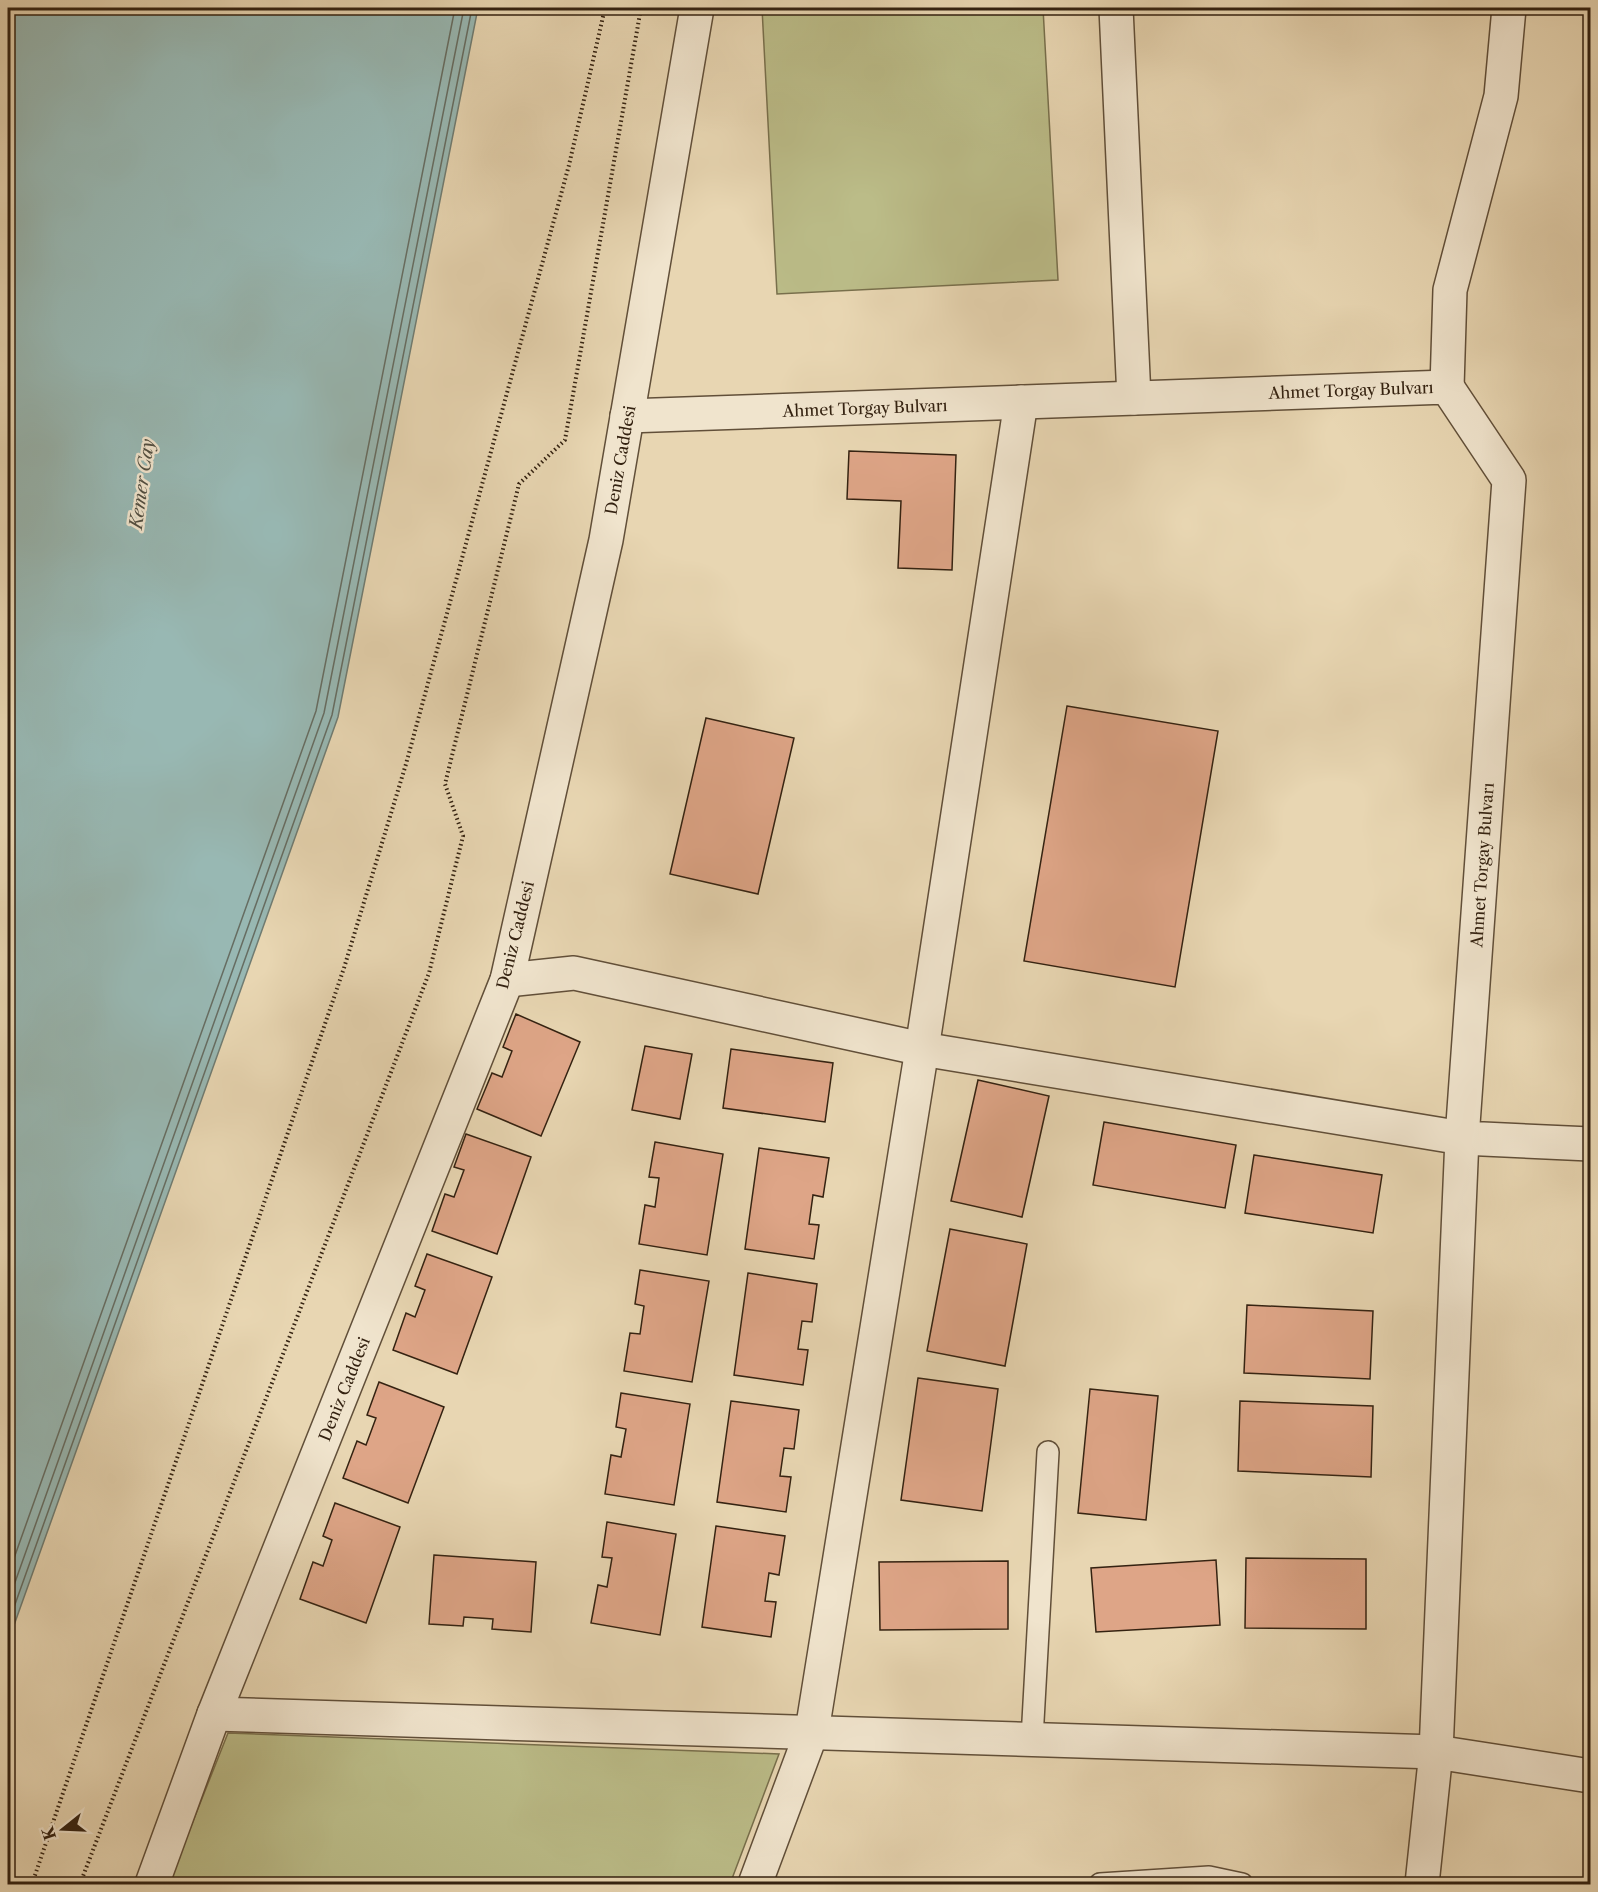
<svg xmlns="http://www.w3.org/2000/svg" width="1598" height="1892" viewBox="0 0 1598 1892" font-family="'Libre Caslon Text',serif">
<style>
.green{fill:#bbbc88;stroke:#786f4c;stroke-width:1.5}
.water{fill:#98b8b3;stroke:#707c72;stroke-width:1.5}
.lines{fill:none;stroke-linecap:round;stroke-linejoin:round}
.shore{stroke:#666d62;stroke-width:1.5}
.building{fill:#dea587;stroke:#342211;stroke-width:1.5}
.lane-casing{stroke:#614f39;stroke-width:24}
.street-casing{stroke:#614f39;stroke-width:36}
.path{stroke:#342211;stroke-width:4;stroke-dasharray:1.5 3;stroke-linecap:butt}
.lane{stroke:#f0e4cd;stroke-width:21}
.street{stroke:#f0e4cd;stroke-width:33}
.labels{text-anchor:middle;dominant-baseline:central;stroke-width:5;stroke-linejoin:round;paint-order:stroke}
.street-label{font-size:16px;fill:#342211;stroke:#f0e4cd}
.water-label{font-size:18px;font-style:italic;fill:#524f42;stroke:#f0e4cd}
</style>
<rect width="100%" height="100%" fill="#e8d6b2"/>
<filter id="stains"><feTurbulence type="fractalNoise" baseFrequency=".00333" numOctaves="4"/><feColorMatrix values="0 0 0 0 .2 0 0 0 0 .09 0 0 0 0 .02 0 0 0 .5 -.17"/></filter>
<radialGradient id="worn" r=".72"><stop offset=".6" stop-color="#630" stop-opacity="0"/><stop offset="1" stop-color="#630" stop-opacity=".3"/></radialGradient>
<g class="green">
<polygon points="762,8 1043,8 1058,280 777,294"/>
<polygon points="228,1733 779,1754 730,1884 168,1884"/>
</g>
<polygon class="water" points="8,8 478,8 338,717 8,1642"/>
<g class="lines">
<g class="shore">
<polyline points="8,1575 316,711 455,8"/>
<polyline points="8,1602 324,713 464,8"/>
<polyline points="8,1624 332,715 472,8"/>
</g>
</g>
<g class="building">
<polygon points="849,451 956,455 952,570 898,568 901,501 847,499"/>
<polygon points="1067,706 1218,731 1175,987 1024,961"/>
<polygon points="706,718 794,738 758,894 670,874"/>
<polygon points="516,1014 580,1042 541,1136 477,1109 492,1073 502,1077 512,1051 503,1047"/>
<polygon points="645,1046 692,1054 680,1119 632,1110"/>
<polygon points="731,1049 833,1063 825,1122 723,1108"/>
<polygon points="978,1080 1049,1096 1022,1217 951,1201"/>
<polygon points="1104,1122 1236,1145 1225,1208 1093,1185"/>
<polygon points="466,1134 531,1157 497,1254 432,1231 445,1194 454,1197 464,1170 454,1167"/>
<polygon points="655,1142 723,1154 707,1255 639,1244 645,1205 655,1207 659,1178 649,1177"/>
<polygon points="759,1148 829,1158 823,1197 813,1195 809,1224 819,1225 814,1259 745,1249"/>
<polygon points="1254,1155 1382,1175 1373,1233 1245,1213"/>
<polygon points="950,1229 1027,1244 1005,1366 927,1351"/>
<polygon points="427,1254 492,1277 457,1374 393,1350 406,1313 415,1317 425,1290 415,1286"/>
<polygon points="640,1270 709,1281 692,1382 624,1371 630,1333 640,1334 644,1306 635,1304"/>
<polygon points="748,1273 817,1284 812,1322 802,1321 798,1349 808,1350 803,1385 734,1375"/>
<polygon points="1247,1305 1373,1311 1370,1379 1244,1373"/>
<polygon points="918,1378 998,1389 982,1511 901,1500"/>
<polygon points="379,1382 444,1407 408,1503 343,1478 357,1441 366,1445 376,1418 367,1415"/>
<polygon points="1090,1389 1158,1396 1146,1520 1078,1513"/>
<polygon points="621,1393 690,1404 674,1505 605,1494 611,1455 621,1457 626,1429 616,1427"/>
<polygon points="731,1401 799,1410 794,1449 784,1448 780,1476 791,1477 786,1512 717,1502"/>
<polygon points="1240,1401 1373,1406 1371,1477 1238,1471"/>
<polygon points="335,1503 400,1527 366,1623 300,1599 313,1562 323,1566 332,1540 323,1536"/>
<polygon points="607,1522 676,1534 660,1635 591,1623 598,1585 607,1587 612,1558 602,1557"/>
<polygon points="716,1526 785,1536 779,1575 769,1573 765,1601 776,1602 771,1637 702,1627"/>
<polygon points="434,1555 536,1562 531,1632 492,1629 493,1619 464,1617 463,1626 429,1624"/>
<polygon points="1246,1558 1366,1559 1366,1629 1245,1628"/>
<polygon points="1216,1560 1220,1625 1096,1632 1091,1568"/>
<polygon points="1008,1561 1008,1629 880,1630 879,1562"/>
</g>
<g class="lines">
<defs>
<g id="lane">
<polyline points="1032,1739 1048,1452"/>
<polyline points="1100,1884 1209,1877 1242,1884"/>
</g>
<g id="street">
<polyline points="1116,8 1134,398"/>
<polyline points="1447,387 1450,290 1501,96 1509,8"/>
<polyline points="627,416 1447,387 1509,480 1462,1138 1590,1144"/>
<polyline points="507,980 574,973 922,1049 1462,1138 1436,1752 1422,1884"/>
<polyline points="214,1714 1436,1752 1590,1776"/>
<polyline points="152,1884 214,1714 507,980 606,540 697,8"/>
<polyline points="755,1884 812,1731 922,1049 1021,402"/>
</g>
</defs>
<use href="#lane" class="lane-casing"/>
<use href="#street" class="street-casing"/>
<g class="path">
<polyline points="32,1884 344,968 406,764 569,165 605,8"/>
<polyline points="80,1884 429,973 463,836 445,784 519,484 565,440 641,8"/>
</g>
<use href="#lane" class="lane"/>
<use href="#street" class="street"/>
</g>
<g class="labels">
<g class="street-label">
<text transform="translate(1351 390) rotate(-2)">Ahmet Torgay Bulvarı</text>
<text transform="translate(865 408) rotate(-2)">Ahmet Torgay Bulvarı</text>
<text transform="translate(620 460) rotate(-80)">Deniz Caddesi</text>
<text transform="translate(1482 865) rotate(-86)">Ahmet Torgay Bulvarı</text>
<text transform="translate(515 935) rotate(-76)">Deniz Caddesi</text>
<text transform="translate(344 1389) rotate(-68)">Deniz Caddesi</text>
</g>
<g class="water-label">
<text transform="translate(142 484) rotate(-82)">Kemer Cay</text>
</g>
</g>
<rect width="1598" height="1892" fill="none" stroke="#e8d6b2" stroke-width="30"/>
<rect x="9" y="9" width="1580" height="1874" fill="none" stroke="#342211" stroke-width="3"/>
<rect x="15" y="15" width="1568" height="1862" fill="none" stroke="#342211" stroke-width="1.5"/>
<g transform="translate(63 1829) rotate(252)" stroke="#f0e4cd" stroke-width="4.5" paint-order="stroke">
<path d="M0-4.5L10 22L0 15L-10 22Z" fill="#342211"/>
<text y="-9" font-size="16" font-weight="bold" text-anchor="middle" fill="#342211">K</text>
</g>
<rect width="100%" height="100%" filter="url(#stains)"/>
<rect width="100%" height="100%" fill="url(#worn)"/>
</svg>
